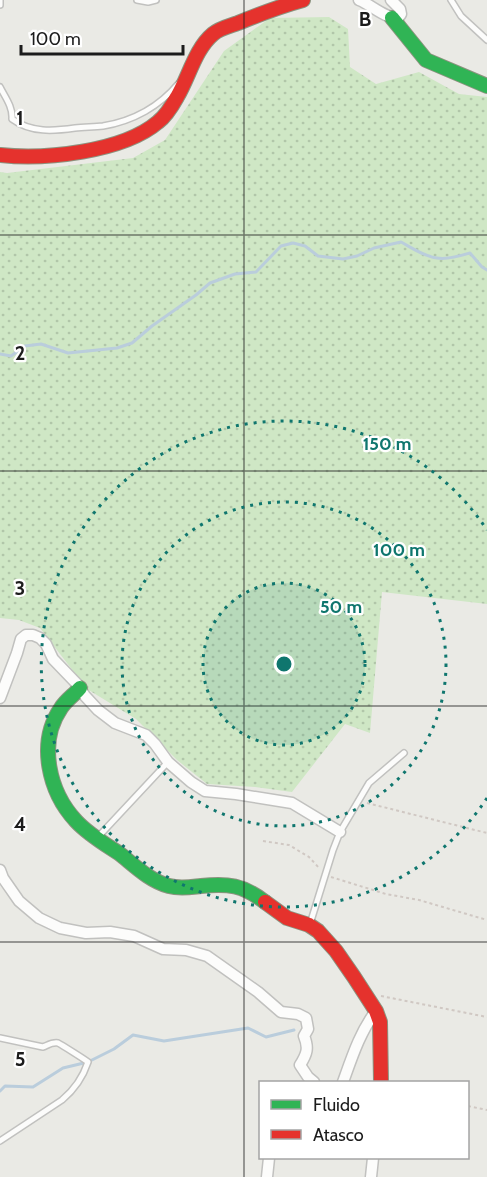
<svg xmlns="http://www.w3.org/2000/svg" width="487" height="1177" viewBox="0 0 487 1177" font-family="Cabin,sans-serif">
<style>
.grass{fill:url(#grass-dots)}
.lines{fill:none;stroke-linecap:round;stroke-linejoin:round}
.stream{stroke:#bacddc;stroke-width:3}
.lane-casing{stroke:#c1c1bf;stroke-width:8}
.street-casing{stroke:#c1c1bf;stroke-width:13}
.fast-casing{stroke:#8c937f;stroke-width:16}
.jam-casing{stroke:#8c937f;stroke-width:16}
.path{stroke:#d0c8c3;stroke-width:2;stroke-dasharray:3 3;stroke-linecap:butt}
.lane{stroke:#fcfcfb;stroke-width:5}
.street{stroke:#fcfcfb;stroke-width:10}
.fast{stroke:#30b455;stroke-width:14}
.jam{stroke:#e5322d;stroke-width:14}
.grid{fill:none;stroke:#1c1c1c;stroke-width:1.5;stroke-opacity:0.55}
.ring{fill:none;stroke:#0f766e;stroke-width:3;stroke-dasharray:3 6}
.grid-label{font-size:20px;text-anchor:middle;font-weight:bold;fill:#1c1c1c;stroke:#fff;stroke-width:4.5;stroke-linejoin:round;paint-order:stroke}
.centre{fill:#0f766e;stroke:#fff;stroke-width:3}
.ring-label{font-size:18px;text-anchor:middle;font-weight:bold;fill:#0f766e;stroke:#fff;stroke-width:4.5;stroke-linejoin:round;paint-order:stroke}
</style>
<defs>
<pattern id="grass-dots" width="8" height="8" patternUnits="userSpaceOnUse" patternTransform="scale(1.5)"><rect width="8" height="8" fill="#cfe7c5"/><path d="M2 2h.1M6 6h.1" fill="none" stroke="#b1c6a9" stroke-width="1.8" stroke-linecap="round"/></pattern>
</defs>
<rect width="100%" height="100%" fill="#eaeae5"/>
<polygon class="grass" points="329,17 348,29 350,67 376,84 419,72 459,94 487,97 487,604 382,592 370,733 345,724 292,792 255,787 207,784 177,760 136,719 87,689 40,628 19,620 0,618 0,172 7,173 133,158 165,140 224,51 270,18"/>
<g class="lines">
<g class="stream">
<path d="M 0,354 L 11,356 L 25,346 L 41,344 L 68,353 L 117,348 L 132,343 L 152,326 L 196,295 L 210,283 L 235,274 L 256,272 L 281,246 L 293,243 L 305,246 L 318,256 L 343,259 L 357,256 L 374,248 L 401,242 C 412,248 425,257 437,258 C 447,260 460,256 470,253 L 482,267 L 487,270"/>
<polyline points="0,1091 5,1086 33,1087 63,1068 88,1062 114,1049 133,1035 164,1041 248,1028 266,1037 294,1030"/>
</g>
<defs>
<g id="lane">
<polyline points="137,0 148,2 156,0"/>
<polyline points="451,0 461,16 487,40"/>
<polyline points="0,5 0,0"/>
<path d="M 0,87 C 5,97 13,107 12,119 C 31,133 54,131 75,128 C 85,127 94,127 103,126 C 133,121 160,106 179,83"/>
<polyline points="98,837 168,762"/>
<polyline points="310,924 333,850 340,832 369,783 404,753"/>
<path d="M 0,1038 L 43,1047 C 48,1045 52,1042 58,1043 C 62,1045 84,1059 88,1062 C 83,1077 74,1090 62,1100 L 0,1141"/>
</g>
<g id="street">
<path d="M 359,0 C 372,5 384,18 398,18 L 401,14 L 400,9 L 391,0"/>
<polyline points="0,698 17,653 21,639 26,635 33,635 40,638 46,644 53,659 79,686 85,696 98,710 115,723 146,735 155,744 168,762 191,782 205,791 236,794 292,803 340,832"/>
<path d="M 0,870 L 3,878 L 19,901 L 39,918 L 60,928 L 86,933 L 110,932 L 134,936 L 163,949 L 186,950 L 207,956 L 258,992 L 281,1012 L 298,1014 L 306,1018 L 308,1029 L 304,1036 C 309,1048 307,1054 300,1065 L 308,1077 L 314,1082"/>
<path d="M 343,1082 C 352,1057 360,1032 376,1011"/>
<polyline points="267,1177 269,1158"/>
<polyline points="371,1177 373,1158"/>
</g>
<g id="fast">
<polyline points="392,18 426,60 487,86"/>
<path d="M 80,688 C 74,695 66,700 61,708 C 37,743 49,792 76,821 C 89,835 105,844 120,854 C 135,866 150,881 169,886 C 180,889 191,887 201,886 C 228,883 243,885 265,902"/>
</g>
<g id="jam">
<path d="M 0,155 C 44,160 123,152 158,122 C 166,116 172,106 177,97 C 189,77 195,49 213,34 C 220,28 230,26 238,23 C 260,14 281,6 303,0"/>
<polyline points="265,902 287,918 309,925 318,931 336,951 354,977 376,1011 380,1022 381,1082"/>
</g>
</defs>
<use href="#lane" class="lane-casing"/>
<use href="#street" class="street-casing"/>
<use href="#fast" class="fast-casing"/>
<use href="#jam" class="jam-casing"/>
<g class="path">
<polyline points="367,803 487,833"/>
<polyline points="263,841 289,845 309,857 320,869"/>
<polyline points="331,877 386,894 419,900 487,920"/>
<polyline points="381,996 487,1017"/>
<polyline points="468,1106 487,1110"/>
</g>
<use href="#lane" class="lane"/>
<use href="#street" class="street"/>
<use href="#fast" class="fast"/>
<use href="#jam" class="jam"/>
</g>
<path class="grid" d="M 244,0 L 244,1177M 0,235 L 487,235M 0,471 L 487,471M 0,706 L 487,706M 0,942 L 487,942"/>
<circle cx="284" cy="664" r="81" fill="#0f766e" fill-opacity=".12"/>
<g class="ring">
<circle cx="284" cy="664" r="81"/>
<circle cx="284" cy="664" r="162"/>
<path d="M487 798A243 243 0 1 1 487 530"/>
</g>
<g class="grid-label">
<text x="365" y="26">B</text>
<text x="20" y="125">1</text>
<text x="20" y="360">2</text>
<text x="20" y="595">3</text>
<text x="20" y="831">4</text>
<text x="20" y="1066">5</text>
</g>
<circle cx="284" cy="664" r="9" class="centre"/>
<g class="ring-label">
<text x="387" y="450">150 m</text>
<text x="399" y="556">100 m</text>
<text x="341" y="613">50 m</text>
</g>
<rect x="259" y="1081" width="210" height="78" fill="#ffffff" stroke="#a4a4a4" stroke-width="1.5"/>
<rect x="271" y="1100" width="30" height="9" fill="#30b455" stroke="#a4a4a4" stroke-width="1.5"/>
<text x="313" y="1111" font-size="18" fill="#1c1c1c">Fluido</text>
<rect x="271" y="1130" width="30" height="9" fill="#e5322d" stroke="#a4a4a4" stroke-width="1.5"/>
<text x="313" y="1141" font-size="18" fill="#1c1c1c">Atasco</text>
<path d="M21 45v9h162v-9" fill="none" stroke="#1c1c1c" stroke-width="3"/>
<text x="30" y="45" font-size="18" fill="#1c1c1c" stroke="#ffffff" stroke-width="4.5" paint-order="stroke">100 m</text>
</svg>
